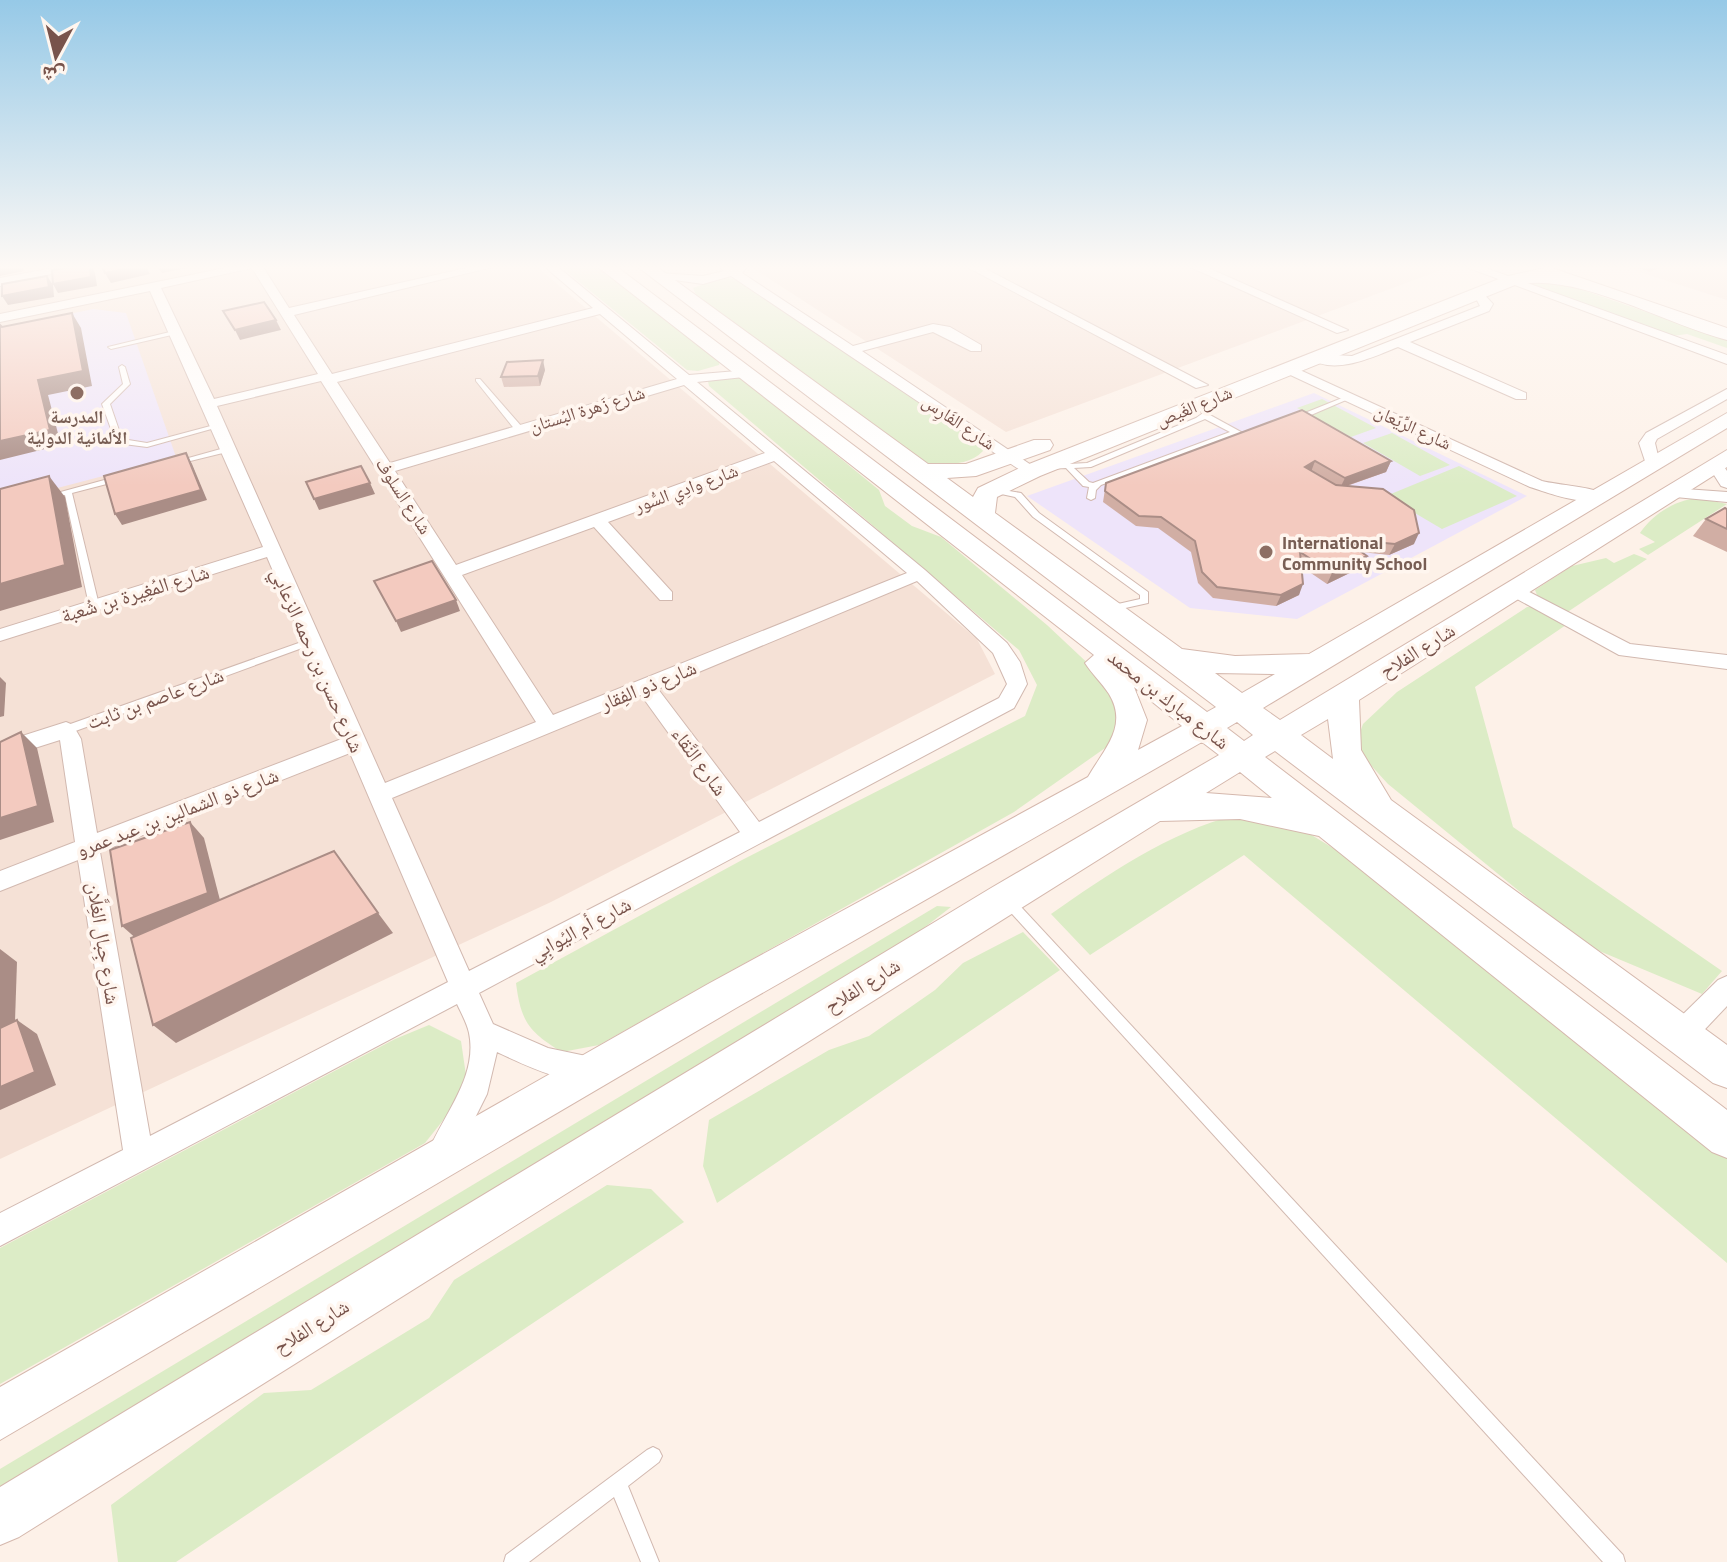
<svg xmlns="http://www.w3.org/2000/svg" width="1727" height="1562" viewBox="0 0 1727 1562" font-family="'Titillium Web','Noto Naskh Arabic',sans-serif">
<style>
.residential{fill:#f5e1d6}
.education{fill:#eee4fa}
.green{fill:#dcecc6}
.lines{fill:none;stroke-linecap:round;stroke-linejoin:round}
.lane-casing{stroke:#d2b9b0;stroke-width:2}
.street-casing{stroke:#d2b9b0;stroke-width:2}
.secondary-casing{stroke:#d5b8ad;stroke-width:2}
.lane{fill:#fff;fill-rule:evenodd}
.street{fill:#fff;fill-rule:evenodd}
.secondary{fill:#fff;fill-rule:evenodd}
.wall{fill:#d1aea4}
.shaded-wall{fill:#aa8d86}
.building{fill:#f3cabf;stroke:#aa8d86;stroke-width:2}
.education-dot{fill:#8d6e63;stroke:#fff6ef;stroke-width:3}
.labels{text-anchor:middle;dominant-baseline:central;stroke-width:7;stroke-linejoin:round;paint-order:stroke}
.far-street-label{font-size:18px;fill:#78534b;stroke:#fff6ef}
.far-education-label{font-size:18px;font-weight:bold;fill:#785e54;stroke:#fff6ef}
.street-label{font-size:20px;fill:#78534b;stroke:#fff6ef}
</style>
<rect width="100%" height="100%" fill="#fdf1e8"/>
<g class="residential">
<polygon points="0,267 537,267 977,639 995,674 551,902 0,1159"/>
<polygon points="751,267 1449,267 1006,432"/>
<polygon points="1624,267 1727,267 1727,300"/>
</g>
<g class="education">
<polygon points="93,309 126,313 176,457 0,503 0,329"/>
<polygon points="1314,393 1527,496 1297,619 1190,608 1027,496"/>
</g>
<g class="green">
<polygon points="561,267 597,267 720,361 719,365 698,371 687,370"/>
<path d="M 723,277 L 736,279 L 978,443 L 983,451 C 969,466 948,464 928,464 L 696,295 L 693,288 Z"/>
<polygon points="1532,278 1551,279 1727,340 1727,348 1687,334 1673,336 1526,284"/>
<path d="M 739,375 L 879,490 L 885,506 L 912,526 L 941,537 L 1047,625 L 1112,686 L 1125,716 L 1108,746 L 1014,812 L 599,1045 L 562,1052 C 529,1032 521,1022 516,983 L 742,860 L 1025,716 L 1037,685 L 1019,650 L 709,386 L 708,381 Z"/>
<polygon points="1322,399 1376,428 1351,437 1297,408"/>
<polygon points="1392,433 1450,465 1420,476 1363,443"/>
<polygon points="1459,466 1517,496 1442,529 1386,496"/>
<path d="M 1698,498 L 1727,504 L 1648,555 L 1639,549 L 1655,542 L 1640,533 C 1653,514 1675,500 1698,498 Z"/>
<polygon points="1634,554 1647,559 1566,613 1537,595 1535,590 1572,566 1606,558 1614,563"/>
<polygon points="1527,607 1535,607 1566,625 1475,687 1513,827 1722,971 1702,994 1585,945 1388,784 1367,761 1357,741 1363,724 1397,692"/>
<path d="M 1236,815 L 1305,831 L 1387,881 L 1727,1153 L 1727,1263 L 1244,855 L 1090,955 L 1051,914 C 1107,875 1169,832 1236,815 Z"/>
<polygon points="937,906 951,907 876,965 0,1500 0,1469"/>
<polygon points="1023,932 1060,970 717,1203 703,1166 709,1120 829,1050 869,1036 935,990 963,963"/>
<polygon points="429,1025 461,1041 468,1089 425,1143 0,1384 0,1248 395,1039"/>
<polygon points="607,1185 651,1189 684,1222 176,1562 118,1562 111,1505 264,1393 311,1390 429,1318 454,1280"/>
</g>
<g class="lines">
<defs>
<g id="lane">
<polygon points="174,331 176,332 176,334 111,349 108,347"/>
<polygon points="122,365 125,367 130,384 110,404 122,439 147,443 218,424 222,426 147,447 116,443 102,404 123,384 119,367"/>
<polygon points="476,379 480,379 522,427 522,431 516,431 476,381"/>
<polygon points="1347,396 1353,397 1297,421 1290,419"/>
<path d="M 1204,400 L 1211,402 L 1210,415 L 1241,432 L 1255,432 L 1259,434 L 1255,436 L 1232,436 L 1101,485 L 1096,490 L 1095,498 L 1091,500 L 1087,498 L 1089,487 L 1083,486 L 1066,468 L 1049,469 L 1045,467 L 1049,465 L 1087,463 L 1196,418 L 1203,413 ZM 1205,419 L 1230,432 L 1093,483 L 1089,482 L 1074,468 L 1091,467 Z"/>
<polygon points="228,447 231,447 231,451 178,464 174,462"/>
<polygon points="119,476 123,478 122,480 72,493 99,605 94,608 89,605 65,495 50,498 46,496"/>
<polygon points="992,488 1021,493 1039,513 1148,592 1148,603 1112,611 1109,610 1109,606 1140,599 1140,595 1033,517 1015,497 992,492"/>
<polygon points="310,639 313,640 315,642 313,644 70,733 62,733 61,730 62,727"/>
<polygon points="1007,895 1011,896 1623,1555 1625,1562 1603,1562 1003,904 1001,900 1003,896"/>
<polygon points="653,1447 659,1450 662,1456 659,1462 628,1486 659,1562 641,1562 614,1497 529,1562 504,1562 506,1555 647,1450"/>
</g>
<g id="street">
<polygon points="58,267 82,267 0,286 0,278"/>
<path d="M 230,267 L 263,267 L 289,308 L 471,267 L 493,267 L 294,315 L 332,374 L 593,308 L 545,267 L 558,267 L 689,375 L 749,370 L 751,373 L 744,377 L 697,382 L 925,570 L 1007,643 L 1020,662 L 1027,684 L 1014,708 L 479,993 L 493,1024 L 548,1048 L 605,1060 L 609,1069 L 605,1078 C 575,1090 525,1065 497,1052 L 487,1094 L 454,1160 L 444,1165 L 434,1160 L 429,1150 C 444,1114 478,1076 469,1033 C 467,1023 461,1013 457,1004 L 0,1246 L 0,1213 L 123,1150 L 78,860 L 0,891 L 0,871 L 75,842 L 60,740 L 0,759 L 0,743 L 66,722 L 73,725 L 81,739 L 97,833 L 344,738 L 267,557 L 0,641 L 0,629 L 263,547 L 150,291 L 0,322 L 0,314 ZM 252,268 L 318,374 L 214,399 L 161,288 ZM 600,314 L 677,379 L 390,463 L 337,382 ZM 321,381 L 536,722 L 385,783 L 217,406 ZM 684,385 L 765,453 L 456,565 L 395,471 ZM 774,461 L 907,573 L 553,715 L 462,575 L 594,527 L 660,600 L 672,600 L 672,592 L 608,522 ZM 917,581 L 993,653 L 1007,684 L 999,698 L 759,822 L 658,689 ZM 641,695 L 740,832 L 469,971 L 392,798 ZM 350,753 L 448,982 L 150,1136 L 100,852 Z"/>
<polygon points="720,267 747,267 742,273 853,346 933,324 950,327 981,345 981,351 971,351 933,332 862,351 1040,471 1026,474 731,276 703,284 653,277 659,273 703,276 724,271"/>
<polygon points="967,267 982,267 1208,385 1196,388"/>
<polygon points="1190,267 1206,267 1348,330 1337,333"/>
<polygon points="1466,267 1483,267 1727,355 1727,364"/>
<path d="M 1479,289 L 1493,304 L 1489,311 L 1410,342 L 1526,393 L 1526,399 L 1516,399 L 1398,347 C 1373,357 1334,376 1309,358 L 1316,354 L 1352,356 L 1480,306 L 1473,293 Z"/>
<path d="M 1289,365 L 1542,481 C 1557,485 1596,487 1605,495 C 1589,509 1549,493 1530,487 L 1284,372 L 1284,366 Z"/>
<polygon points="1727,389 1727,399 1657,439 1655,443 1660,464 1647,467 1639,443 1646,433"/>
<polygon points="1715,459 1720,461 1727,471 1727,488 1721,486 1707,464"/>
<polygon points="1671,488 1727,492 1727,502 1665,496 1663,493"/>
<polygon points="1514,584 1630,644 1727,655 1727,669 1619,655 1508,594 1505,590"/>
<polygon points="1727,976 1727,1006 1691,1044 1681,1048 1671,1044 1667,1035 1671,1026 1718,980"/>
</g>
<path id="secondary" d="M 598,267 L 617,267 L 1207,712 L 1216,707 L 638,267 L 657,267 L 928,464 L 966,464 L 1034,440 L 1050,440 L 1053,445 L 1050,450 L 976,476 L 947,478 L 973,497 L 978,488 L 1024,466 L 1504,277 L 1549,267 L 1727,328 L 1727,340 C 1665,324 1576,271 1515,285 L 1040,476 L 997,497 L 995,513 L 1182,649 L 1235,656 L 1309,654 L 1727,413 L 1727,428 L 1263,708 L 1280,720 L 1727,450 L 1727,467 L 1359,700 L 1361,750 L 1391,800 L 1727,1045 L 1727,1088 L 1713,1083 L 1275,751 L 1265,757 L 1727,1110 L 1727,1158 L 1712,1152 L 1319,836 L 1240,819 L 1160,821 L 19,1537 L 0,1545 L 0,1487 L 991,888 L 1219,755 L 1202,742 L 736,1008 L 0,1440 L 0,1387 L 708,984 L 1088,777 C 1103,750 1129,727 1109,694 C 1102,683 1092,674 1085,663 L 1094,655 ZM 1215,673 L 1275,674 L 1242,693 ZM 1134,687 L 1182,726 L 1138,750 L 1147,720 ZM 1328,719 L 1333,759 L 1301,735 ZM 1237,722 L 1253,735 L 1244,741 L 1227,728 ZM 1240,772 L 1272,798 L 1206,793 Z"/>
</defs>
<use href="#lane" class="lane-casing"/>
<use href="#street" class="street-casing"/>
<use href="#secondary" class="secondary-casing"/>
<use href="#lane" class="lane"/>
<use href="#street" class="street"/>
<use href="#secondary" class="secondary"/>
</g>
<g class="wall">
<polygon points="1636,267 1660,267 1650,272"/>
<polygon points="545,370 540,386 504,387 501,377"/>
<polygon points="1302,410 1391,461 1386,472 1347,486 1414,544 1389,555 1361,552 1362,567 1327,584 1302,567 1299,595 1276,606 1213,598 1198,583 1191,552 1158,528 1136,526 1103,502 1106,483"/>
<polygon points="1727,509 1727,552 1693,536 1706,519"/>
</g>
<g class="shaded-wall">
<polygon points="0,267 22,267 24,271 0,276"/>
<polygon points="90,267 92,267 95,273 97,286 58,293 53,284"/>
<polygon points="136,267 146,267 150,274 111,283 105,273"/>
<polygon points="158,267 191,267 162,273"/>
<polygon points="47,276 53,285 54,297 8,305 2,296"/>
<polygon points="72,313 81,328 92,386 48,395 61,445 0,460 0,441 38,380"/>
<polygon points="276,320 281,330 240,340 235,330"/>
<polygon points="543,360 545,370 540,386 538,376"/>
<polygon points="186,453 192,464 207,500 122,525 115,514"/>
<polygon points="1315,461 1311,472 1305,467"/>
<polygon points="1391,461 1386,472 1340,488 1345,478"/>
<polygon points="49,476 65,497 82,587 0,611 0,584"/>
<polygon points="370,483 375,494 319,510 314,499"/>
<polygon points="1419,533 1414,544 1389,555 1395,544"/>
<polygon points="1367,556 1362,567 1327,584 1332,573"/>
<polygon points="1303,584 1299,595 1276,606 1281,595"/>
<polygon points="456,600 460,611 401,632 396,621"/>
<polygon points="0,677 6,683 4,716 0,717"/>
<polygon points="21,732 37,748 54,822 0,840 0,818"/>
<polygon points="190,822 204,838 222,908 139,941 122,926"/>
<polygon points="378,913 393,933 176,1043 153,1025"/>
<polygon points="0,949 17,962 15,1021 0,1029"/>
<polygon points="17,1020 37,1034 56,1085 0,1110 0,1087"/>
</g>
<g class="building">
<polygon points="70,267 90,267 91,277 53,284 52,270"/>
<polygon points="102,267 136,267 105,273"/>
<polygon points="47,276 49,287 2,296 2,284"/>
<polygon points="264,302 276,320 235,330 223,311"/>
<polygon points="72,313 83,371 38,380 50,430 0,441 0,325 2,327"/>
<polygon points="543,360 538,376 501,377 507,362"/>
<polygon points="1302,410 1391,461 1345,478 1315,461 1305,467 1336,485 1383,489 1414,510 1419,533 1395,544 1343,539 1367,556 1332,573 1300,552 1303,584 1281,595 1217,587 1202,572 1195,541 1161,517 1139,516 1105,491 1106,483"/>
<polygon points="186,453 201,490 115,514 104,476"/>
<polygon points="361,466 370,483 314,499 306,482"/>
<polygon points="49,476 65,565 0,584 0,489"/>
<polygon points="1725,508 1727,509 1727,529 1706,519"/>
<polygon points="432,561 456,600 396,621 374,581"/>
<polygon points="21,732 38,806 0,818 0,742"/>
<polygon points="190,822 208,893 122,926 110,850"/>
<polygon points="334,851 378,913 153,1025 131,938"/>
<polygon points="17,1020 35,1072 0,1087 0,1028"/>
</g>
<linearGradient id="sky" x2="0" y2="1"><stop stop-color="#96c9e7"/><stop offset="0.55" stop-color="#fef9f5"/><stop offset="1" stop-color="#fef9f5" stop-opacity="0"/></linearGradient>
<rect width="1727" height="486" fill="url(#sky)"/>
<g class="education-dot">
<circle cx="77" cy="393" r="8"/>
<circle cx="1266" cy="552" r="8"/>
</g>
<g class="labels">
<g class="far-street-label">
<text transform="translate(1194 406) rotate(-22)">شارع الغَيص</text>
<text transform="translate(587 409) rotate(-17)">شارع زَهرة البُستان</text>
<text transform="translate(959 422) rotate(34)">شارع الفَارِس</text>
<text transform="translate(1413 427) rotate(25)">شارع الرِّيَعان</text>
<text transform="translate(686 488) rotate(-20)">شارع وادِي السُّور</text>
<text transform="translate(404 496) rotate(57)">شارع السلوف</text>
</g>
<g class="far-education-label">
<text x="77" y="416">المدرسة<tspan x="77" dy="21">الألمانية الدولية</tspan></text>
<text x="1282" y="542" text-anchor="start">International<tspan x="1282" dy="21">Community School</tspan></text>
</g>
<g class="street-label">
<text transform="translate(135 593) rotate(-17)">شارع المُغِيرة بن شُعبة</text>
<text transform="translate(1417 650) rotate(-32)">شارع الفلاح</text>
<text transform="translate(318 660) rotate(66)">شارع حسن بن رحمه الزعابي</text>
<text transform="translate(648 685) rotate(-22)">شارع ذو الفِقار</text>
<text transform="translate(155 698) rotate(-20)">شارع عاصم بن ثابت</text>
<text transform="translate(1169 699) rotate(38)">شارع مبارك بن محمد</text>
<text transform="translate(700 761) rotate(54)">شارع النَّقاء</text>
<text transform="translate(177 812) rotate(-21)">شارع ذو الشمالين بن عبد عمرو</text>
<text transform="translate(580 928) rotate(-28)">شارع أم اليُوابِي</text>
<text transform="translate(104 943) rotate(81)">شارع جِبال الغِلَّان</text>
<text transform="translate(862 985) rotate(-32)">شارع الفلاح</text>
<text transform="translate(311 1326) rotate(-32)">شارع الفلاح</text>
</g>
</g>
<g transform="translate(56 56) rotate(187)" stroke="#fff6ef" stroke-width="6" paint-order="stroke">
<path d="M0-6L14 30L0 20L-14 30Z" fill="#78534b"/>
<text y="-12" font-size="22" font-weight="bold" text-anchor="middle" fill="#78534b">ش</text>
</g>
</svg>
